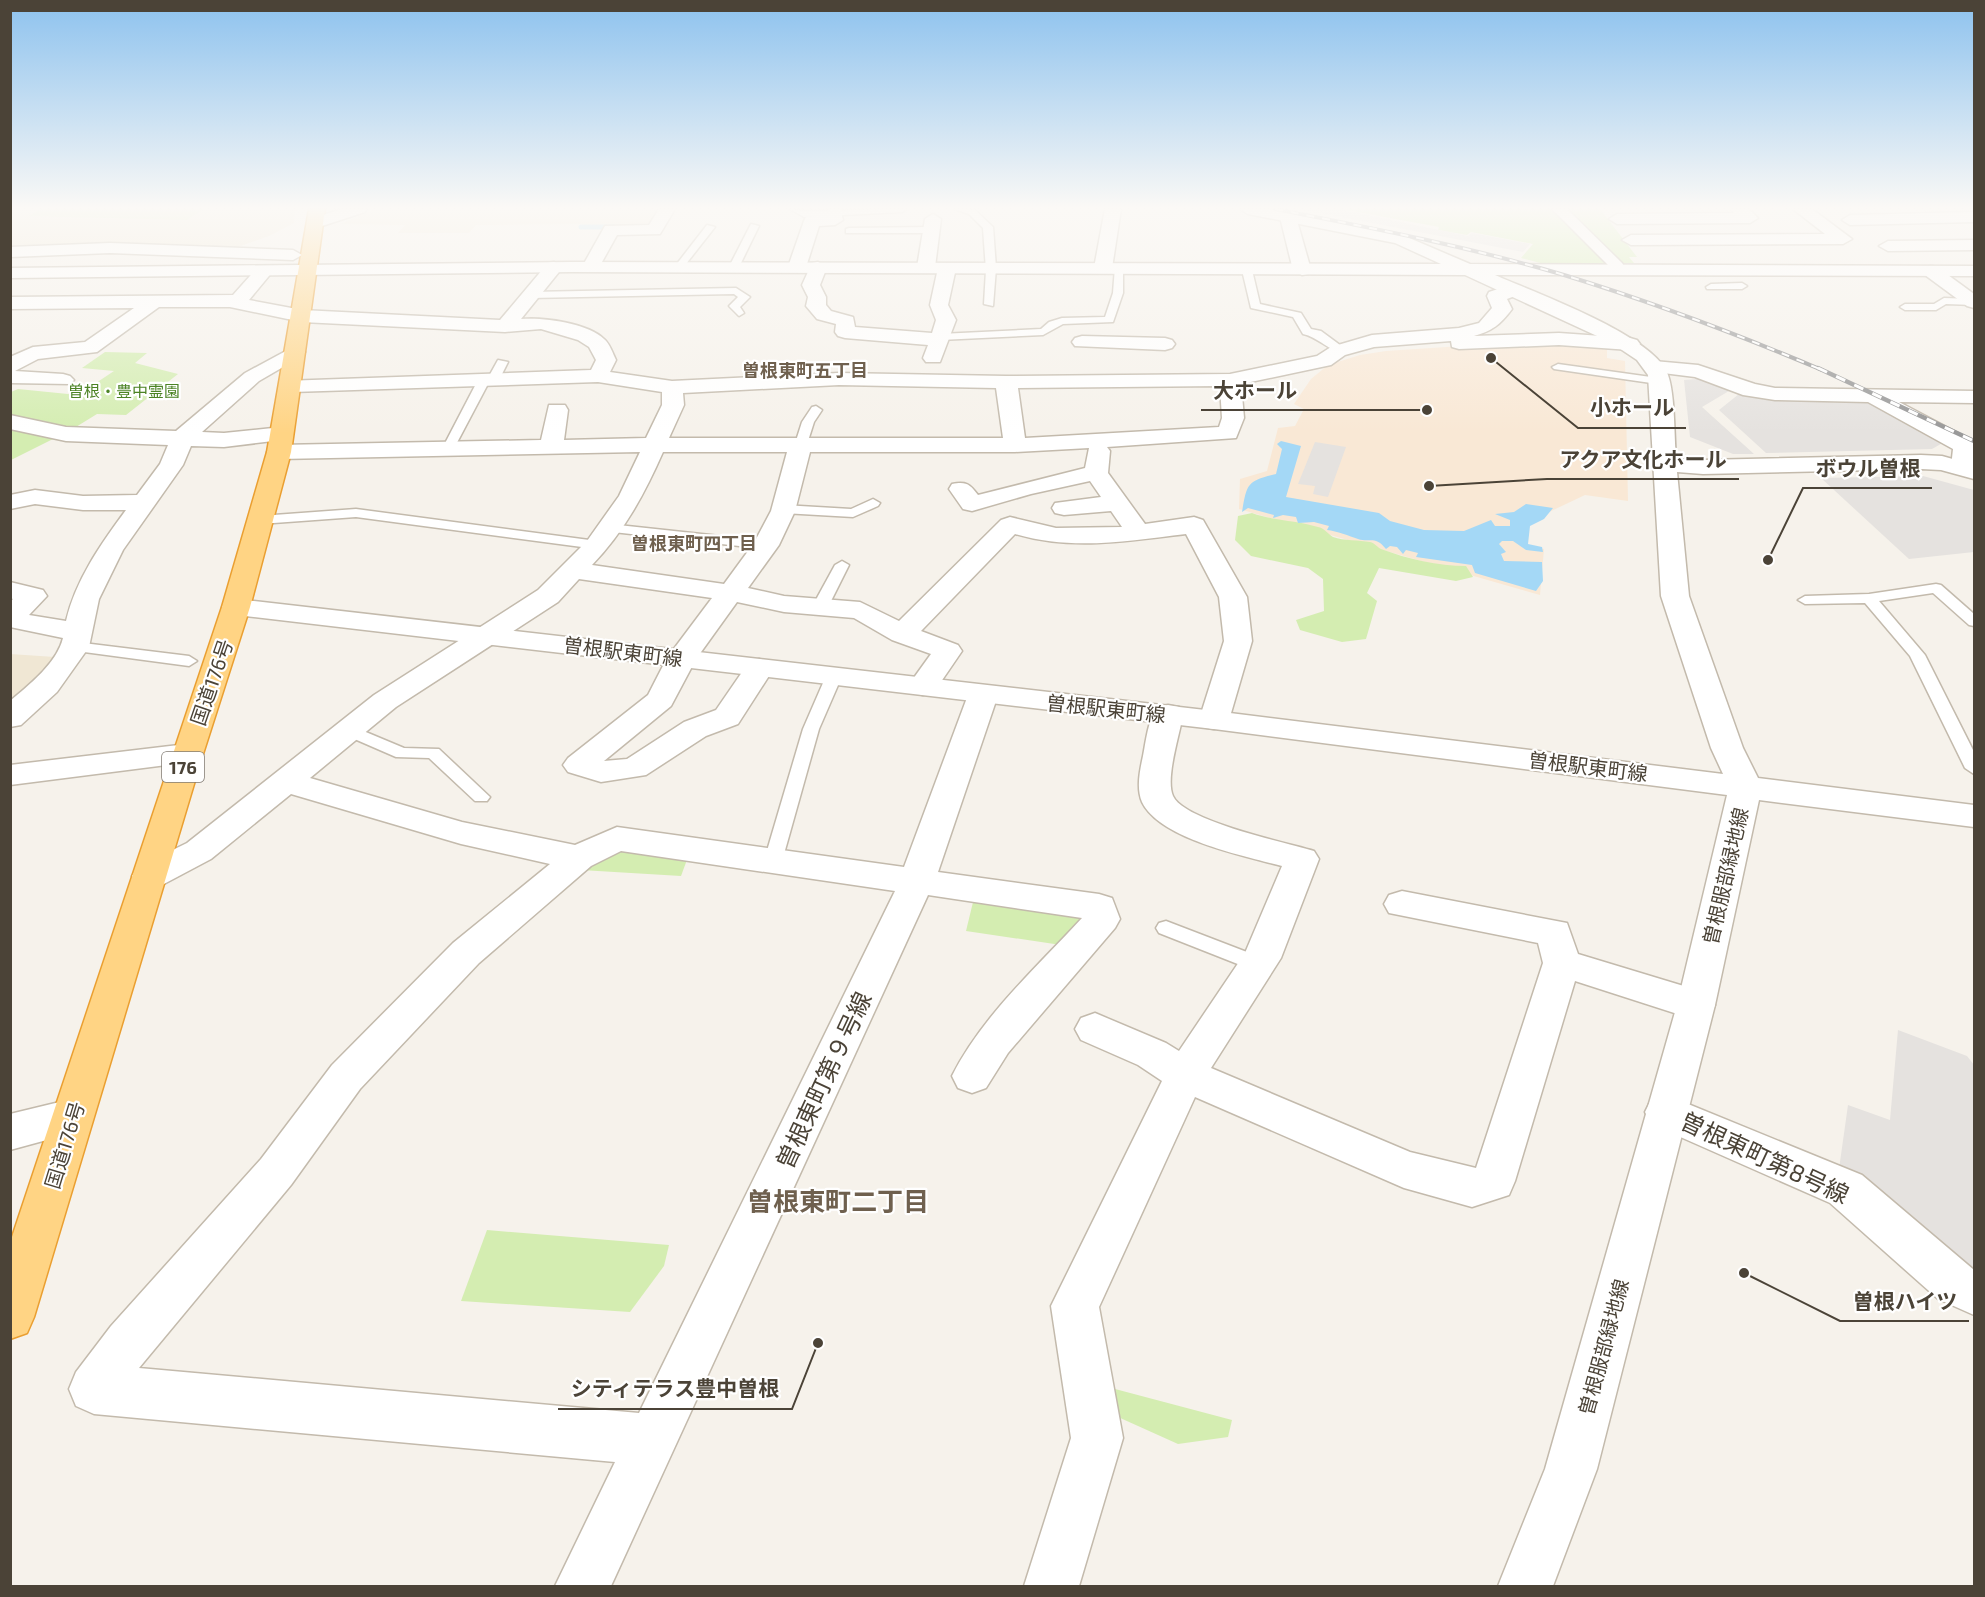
<svg xmlns="http://www.w3.org/2000/svg" width="1985" height="1597" viewBox="0 0 1985 1597" font-family="'Exo 2','Noto Sans JP',sans-serif">
<style>
.commercial{fill:#f9e8d5}
.education{fill:#f0e7d4}
.green{fill:#d4edb1}
.parking{fill:#e5e2df}
.water{fill:#a4d8f6}
.lines{fill:none;stroke-linecap:round;stroke-linejoin:round}
.stream{stroke:#a4d8f6;stroke-width:5}
.service-casing{stroke:#c3baac;stroke-width:3}
.pedestrian-casing{stroke:#c3baac;stroke-width:3}
.minor-casing{stroke:#c3baac;stroke-width:3}
.tertiary-casing{stroke:#c3baac;stroke-width:3}
.trunk-casing{stroke:#ea9f31;stroke-width:3}
.service{fill:#fff;fill-rule:evenodd}
.pedestrian{fill:#fff;fill-rule:evenodd}
.minor{fill:#fff;fill-rule:evenodd}
.tertiary{fill:#fff;fill-rule:evenodd}
.trunk{fill:#ffd484;fill-rule:evenodd}
.rail-far1-casing{stroke:#999;stroke-width:4}
.rail-casing{stroke:#999;stroke-width:4.5}
.rail-far1{stroke:#fff;stroke-width:2;stroke-dasharray:8;stroke-linecap:butt}
.rail{stroke:#fff;stroke-width:3;stroke-dasharray:10;stroke-linecap:butt}
.labels{text-anchor:middle;dominant-baseline:central;stroke-width:4.5;stroke-linejoin:round;paint-order:stroke}
.far-park-label{font-size:16px;fill:#4c8325;stroke:#fff}
.far-neighbourhood-label{font-size:18px;font-weight:bold;fill:#6f604e;stroke:#fff}
.shield{fill:#fff;stroke:#817b73;stroke-width:1.5}
.shield-label{font-size:18px;font-weight:bold;fill:#4b4337}
.street-label{font-size:20px;fill:#4b4337;stroke:#fff}
.near-street-label{font-size:24px;fill:#4b4337;stroke:#fff}
.near-neighbourhood-label{font-size:26px;font-weight:bold;fill:#6f604e;stroke:#fff}
.leader{fill:none;stroke:#4b4337;stroke-width:2}
.callout-dot{fill:#4b4337;stroke:#fff;stroke-width:2}
.callout-label{font-size:21px;text-anchor:middle;font-weight:bold;fill:#4b4337;stroke:#fff;stroke-width:4.5;stroke-linejoin:round;paint-order:stroke}
</style>
<rect width="100%" height="100%" fill="#f6f2eb"/>
<polygon class="commercial" points="1539,341 1607,348 1607,358 1625,361 1628,501 1585,495 1528,522 1526,546 1544,549 1540,595 1239,509 1240,479 1267,471 1278,428 1295,426 1304,409 1294,404 1311,379 1328,365 1360,355 1386,351"/>
<g class="education">
<polygon points="11,209 295,209 294,223 269,236 235,248 201,248 115,242 11,247"/>
<polygon points="376,209 662,209 648,227 582,226 582,224 476,225 469,233 398,233 405,225 340,224"/>
<polygon points="10,654 55,657 44,677 10,706"/>
</g>
<g class="green">
<polygon points="41,209 204,209 187,220 29,216"/>
<polygon points="1342,209 1600,209 1637,257 1629,257 1634,263 1622,263 1624,265 1548,265 1521,258 1533,244 1471,232 1467,235 1438,230 1439,227"/>
<polygon points="105,352 147,353 135,363 178,374 126,415 97,414 71,430 11,418 11,392 18,389 78,395 114,371 82,368"/>
<polygon points="11,425 57,437 11,460"/>
<path d="M 1252,513 C 1274,521 1296,520 1318,527 C 1324,528 1328,534 1333,537 C 1344,541 1359,540 1370,542 C 1375,543 1377,547 1381,549 C 1408,559 1438,566 1466,566 L 1473,577 L 1456,581 L 1379,568 L 1367,593 L 1377,601 L 1366,639 L 1342,642 L 1300,630 L 1296,620 L 1324,611 L 1323,579 L 1308,568 L 1251,556 L 1235,540 L 1238,516 Z"/>
<polygon points="625,848 688,857 681,876 581,870"/>
<polygon points="974,898 1080,913 1083,919 1061,945 966,931"/>
<polygon points="487,1230 669,1245 664,1266 630,1312 461,1301"/>
<polygon points="1100,1385 1232,1420 1228,1437 1178,1444 1118,1417"/>
</g>
<g class="parking">
<polygon points="1299,209 1339,209 1468,236 1472,233 1530,244 1523,252"/>
<polygon points="1709,378 1734,388 1702,407 1754,454 1733,454 1690,437 1684,380"/>
<polygon points="1739,394 1777,399 1853,399 1872,404 1946,441 1932,449 1766,453 1719,410"/>
<polygon points="1315,442 1346,447 1328,497 1313,494 1315,486 1298,484"/>
<polygon points="1923,476 1974,490 1974,552 1909,559 1821,478"/>
<polygon points="1898,1030 1967,1056 1974,1065 1974,1287 1839,1169 1848,1105 1890,1120"/>
</g>
<path class="water" d="M 1281,441 L 1301,446 L 1286,497 L 1379,513 L 1390,521 L 1424,530 L 1464,531 L 1491,520 L 1495,526 L 1510,526 L 1510,520 L 1495,514 L 1514,512 L 1526,504 L 1553,508 L 1544,519 L 1530,526 L 1528,544 L 1542,547 L 1543,552 L 1526,550 L 1513,541 L 1502,541 L 1499,544 L 1506,552 L 1501,554 L 1504,561 L 1542,562 L 1543,581 L 1536,591 L 1475,573 L 1472,565 L 1416,557 L 1418,553 L 1406,550 L 1403,554 L 1397,547 L 1390,546 L 1386,549 C 1375,535 1370,543 1358,539 C 1349,536 1337,531 1327,530 L 1329,526 L 1314,522 L 1298,523 L 1296,517 L 1283,515 L 1273,518 L 1274,515 L 1248,508 L 1242,512 C 1247,483 1247,481 1276,474 L 1282,449 L 1277,444 Z"/>
<g class="lines">
<polyline class="stream" points="581,227 614,227"/>
<defs>
<g id="service">
<polygon points="790,209 805,211 906,209 902,212 804,217"/>
<polygon points="954,209 975,210 993,227 996,268 993,306 984,304 986,270 983,228 969,214"/>
<polygon points="751,224 759,226 739,267 731,269 729,267"/>
<polygon points="707,225 715,227 682,269 676,269 676,265"/>
<polygon points="849,228 932,227 937,230 932,233 846,233 846,229"/>
<polygon points="1115,267 1123,269 1123,293 1113,322 1063,324 1043,335 940,340 935,337 940,334 1041,329 1049,322 1062,318 1105,317 1113,293"/>
<path d="M 1247,267 L 1252,270 L 1260,304 L 1301,313 L 1311,329 L 1321,331 L 1344,348 L 1344,352 C 1333,354 1318,337 1303,334 L 1293,317 L 1251,308 L 1242,270 Z"/>
<polygon points="1711,284 1742,283 1747,286 1742,289 1707,289 1706,287"/>
<polygon points="736,288 750,297 740,307 744,313 739,316 729,306 738,297 734,294 530,298 525,295 530,292"/>
<polygon points="1944,298 1974,299 1974,305 1946,304 1936,310 1905,310 1900,307 1905,304 1934,304"/>
<polygon points="498,360 508,362 499,380 493,383 489,382 451,454 443,454 441,451 478,380 484,377 488,378"/>
<polygon points="1558,364 1658,378 1664,381 1658,384 1554,369 1552,367"/>
<polygon points="816,406 822,410 814,422 807,444 805,447 797,447 795,444 802,422 812,407"/>
<polygon points="873,499 880,503 878,506 853,517 783,513 776,509 783,505 851,509"/>
<polygon points="356,509 597,541 604,545 597,549 356,517 260,524 253,520 260,516"/>
<polygon points="609,524 766,541 773,545 766,549 604,531 602,528"/>
<polygon points="842,561 849,565 828,607 820,612 815,610 812,607 835,565"/>
<polygon points="1936,584 1941,585 1974,614 1974,626 1969,625 1933,593 1879,601 1925,655 1974,752 1974,774 1965,768 1910,656 1865,603 1805,604 1798,600 1805,596 1869,594"/>
<polygon points="75,642 189,656 197,661 189,666 69,650 67,647 69,644"/>
<polygon points="834,671 842,676 819,729 782,861 780,866 766,866 764,861 803,729 826,676"/>
<polygon points="349,725 404,748 439,749 490,797 487,801 475,801 429,758 396,757 343,734 341,730 343,726"/>
<polygon points="1166,921 1265,959 1268,964 1265,969 1258,972 1159,933 1156,928 1159,923"/>
</g>
<polygon id="pedestrian" points="1552,209 1567,209 1622,263 1624,266 1622,269 1612,269"/>
<g id="minor">
<polygon points="342,209 367,209 365,212 316,228 308,223 310,219"/>
<polygon points="659,209 675,209 660,234 617,235 597,271 585,271 582,267 605,226 649,225"/>
<polygon points="828,209 840,209 843,220 835,225 819,226 806,267 803,271 791,271 788,267 804,221 806,217 826,215"/>
<polygon points="1105,209 1121,209 1112,268 1103,273 1094,268"/>
<polygon points="1731,209 1749,209 1758,218 1750,223 1617,224 1609,219 1617,214 1734,213"/>
<polygon points="1793,209 1812,209 1852,239 1843,244 1631,245 1622,240 1631,235 1825,234"/>
<polygon points="1288,212 1296,217 1311,270 1308,274 1302,275 1293,270 1280,217"/>
<polygon points="1974,212 1974,222 1850,225 1842,220 1850,215"/>
<polygon points="933,214 941,219 935,267 926,272 917,267 925,219"/>
<polygon points="1974,240 1974,250 1888,251 1879,246 1888,241"/>
<polygon points="110,243 293,250 302,255 293,260 110,253 10,257 10,247"/>
<path d="M 554,262 L 563,267 L 521,319 C 543,317 588,323 604,339 C 610,344 613,354 616,360 L 610,372 L 672,381 L 839,373 L 1006,376 L 1230,374 L 1317,356 L 1331,347 L 1372,335 L 1459,328 L 1479,323 L 1492,308 L 1487,296 L 1489,292 L 1513,284 L 1522,290 L 1520,294 L 1507,299 L 1512,309 C 1500,325 1492,331 1474,336 L 1559,333 L 1630,338 L 1637,340 L 1640,344 L 1637,348 L 1630,350 L 1559,345 L 1459,349 L 1452,347 L 1451,341 L 1374,347 L 1345,355 L 1331,365 L 1241,384 L 1244,418 L 1236,438 L 1107,447 L 1110,451 L 1108,473 L 1145,524 L 1194,517 L 1203,520 L 1247,597 L 1252,641 L 1229,720 L 1225,727 L 1214,729 L 1203,727 L 1199,720 L 1224,641 L 1219,597 L 1186,534 C 1128,541 1072,551 1015,534 L 921,631 L 958,645 L 962,651 L 934,692 L 923,695 L 912,692 L 908,686 L 931,654 L 892,640 L 854,618 L 784,612 L 737,602 L 696,659 L 671,706 L 604,761 L 627,759 L 684,722 L 716,710 L 749,662 L 759,659 L 769,662 L 774,668 L 738,724 L 706,736 L 646,775 L 601,782 L 568,772 L 563,765 L 568,758 L 648,695 L 667,658 L 712,598 L 579,579 L 558,602 L 396,707 L 310,778 L 462,822 L 575,845 L 617,827 L 904,867 L 968,695 L 972,689 L 983,686 L 994,689 L 998,695 L 938,872 L 1099,894 L 1112,898 L 1120,919 L 1115,928 L 1008,1053 L 986,1088 L 972,1093 L 958,1088 L 952,1076 C 982,1016 1037,967 1082,918 L 928,895 L 611,1586 L 555,1586 L 615,1462 L 94,1414 L 76,1406 L 69,1389 L 76,1372 L 111,1326 L 261,1159 L 332,1065 L 453,943 L 550,864 L 461,844 L 291,794 L 211,859 L 162,885 L 150,888 L 138,885 L 132,876 L 138,867 L 187,843 L 374,695 L 538,590 L 587,541 L 619,496 L 640,452 L 279,459 L 271,457 L 267,452 L 271,447 L 279,445 L 541,440 L 549,405 L 565,405 L 568,410 L 564,440 L 646,438 L 662,405 L 662,392 L 598,382 L 292,392 L 284,391 L 281,386 L 284,381 L 591,370 L 596,360 L 589,347 L 578,340 L 541,329 L 505,332 L 302,322 L 230,307 L 159,307 L 97,352 L 38,359 L 15,371 L 63,374 L 70,376 L 74,380 L 70,384 L 10,383 L 10,357 L 33,347 L 85,342 L 134,308 L 10,309 L 10,297 L 233,295 L 258,267 L 264,266 L 273,271 L 249,300 L 302,310 L 500,320 L 548,263 ZM 839,385 L 996,388 L 1003,438 L 669,438 L 684,405 L 683,393 ZM 1220,386 L 1222,418 L 1219,427 L 1025,438 L 1018,388 ZM 1089,448 L 1085,468 L 978,495 C 970,484 966,481 952,484 L 949,489 L 963,509 L 972,511 L 1031,494 L 1090,481 L 1101,497 L 1055,503 L 1052,508 L 1055,513 L 1064,515 L 1111,511 L 1122,527 L 1056,528 L 1010,517 L 1001,520 L 899,621 L 860,602 L 784,596 L 748,588 L 779,545 L 795,511 L 810,452 L 1015,452 ZM 663,452 L 787,452 L 771,511 L 754,543 L 724,584 L 592,565 C 624,532 645,493 663,452 ZM 621,851 L 895,891 L 639,1413 L 139,1368 L 291,1185 L 360,1089 L 479,963 L 591,866 Z"/>
<polygon points="818,262 827,267 820,285 826,297 826,305 831,311 853,317 855,327 932,333 936,320 930,305 938,268 941,264 953,264 956,268 948,305 956,320 940,362 926,362 923,358 928,345 845,338 838,336 835,332 836,324 817,319 806,306 808,297 802,285 812,263"/>
<polygon points="1931,266 1937,267 1974,294 1974,308 1967,306 1925,275 1922,271 1925,267"/>
<polygon points="1082,336 1165,338 1172,340 1175,344 1172,348 1165,350 1075,346 1072,342 1075,338"/>
<path d="M 295,346 L 302,348 L 305,352 L 302,356 L 259,381 L 202,432 L 224,433 L 282,427 L 290,429 L 293,434 L 290,439 L 224,447 L 191,446 L 183,465 L 123,550 L 99,599 L 89,647 L 57,692 L 21,725 L 10,727 L 10,701 C 29,685 57,663 63,638 L 10,627 L 10,602 L 13,599 L 10,598 L 10,582 L 43,590 L 47,596 L 29,615 L 66,621 C 76,579 101,544 126,510 L 83,510 L 35,504 L 10,509 L 10,495 L 35,490 L 83,496 L 137,495 L 160,464 L 168,445 L 66,441 L 10,429 L 10,415 L 66,427 L 176,431 L 245,373 Z"/>
<polygon points="1654,361 1698,365 1755,384 1775,388 1974,391 1974,403 1899,402 1973,441 1974,467 1971,472 1955,472 1951,467 1953,449 1868,402 1775,400 1743,395 1695,377 1647,371 1644,367 1647,363"/>
<path d="M 1168,705 L 1179,707 L 1183,714 C 1180,734 1165,778 1173,796 C 1184,821 1287,843 1314,851 L 1319,859 L 1281,958 L 1211,1068 L 1410,1152 L 1476,1168 L 1543,963 L 1538,943 L 1389,913 L 1384,904 L 1389,895 L 1402,891 L 1567,923 L 1578,954 L 1710,994 L 1715,1005 L 1710,1016 L 1696,1020 L 1575,981 L 1515,1181 L 1509,1195 L 1472,1207 L 1404,1188 L 1195,1097 L 1099,1307 L 1123,1438 L 1079,1586 L 1024,1586 L 1071,1438 L 1051,1306 L 1162,1081 L 1138,1065 L 1081,1040 L 1075,1029 L 1081,1018 L 1095,1013 L 1166,1043 L 1179,1051 L 1245,953 L 1282,866 C 1244,856 1160,839 1142,802 C 1136,788 1140,770 1143,756 C 1146,740 1148,721 1157,707 Z"/>
<polygon points="187,744 198,747 203,754 198,761 10,785 10,765"/>
<polygon points="1666,1095 1862,1175 1974,1270 1974,1315 1938,1299 1830,1203 1651,1124 1645,1112 1651,1100"/>
</g>
<g id="tertiary">
<path d="M 1240,209 L 1274,209 L 1400,234 L 1470,264 L 1974,266 L 1974,276 L 1495,275 C 1533,292 1656,336 1668,375 C 1675,395 1674,435 1676,458 L 1703,460 L 1921,455 L 1942,456 L 1974,465 L 1974,479 L 1941,470 L 1921,469 L 1703,474 L 1677,472 L 1689,596 L 1743,748 L 1758,778 L 1974,805 L 1974,827 L 1759,800 L 1715,1005 L 1597,1469 L 1553,1586 L 1498,1586 L 1545,1469 L 1677,1005 L 1727,795 L 1214,729 L 236,615 L 226,613 L 222,607 L 226,601 L 236,599 L 1214,711 L 1723,774 L 1711,748 L 1661,596 L 1648,375 L 1637,360 L 1610,342 L 1465,275 L 572,272 L 10,278 L 10,268 L 572,262 L 1441,264 L 1395,243 L 1248,214 Z"/>
<polygon points="72,1099 87,1105 93,1117 87,1129 10,1150 10,1114"/>
</g>
<polygon id="trunk" points="309,209 325,209 291,452 250,607 203,754 34,1317 27,1333 10,1339 10,1243 222,607 267,452"/>
</defs>
<use href="#service" class="service-casing"/>
<use href="#pedestrian" class="pedestrian-casing"/>
<use href="#minor" class="minor-casing"/>
<use href="#tertiary" class="tertiary-casing"/>
<use href="#trunk" class="trunk-casing"/>
<use href="#service" class="service"/>
<use href="#pedestrian" class="pedestrian"/>
<use href="#minor" class="minor"/>
<use href="#tertiary" class="tertiary"/>
<use href="#trunk" class="trunk"/>
<defs>
<path id="rail-far1" d="M 1275,209 C 1372,228 1470,247 1564,275 C 1652,302 1737,334 1822,370"/>
<polyline id="rail" points="1818,368 1974,441"/>
</defs>
<use href="#rail-far1" class="rail-far1-casing"/>
<use href="#rail" class="rail-casing"/>
<use href="#rail-far1" class="rail-far1"/>
<use href="#rail" class="rail"/>
</g>
<linearGradient id="sky" x2="0" y2="1"><stop stop-color="#8dc2ee"/><stop offset="0.48" stop-color="#fbf9f6"/><stop offset="1" stop-color="#fbf9f6" stop-opacity="0"/></linearGradient>
<rect width="1985" height="433" fill="url(#sky)"/>
<g class="labels">
<g class="far-park-label">
<text x="124" y="390">曽根・豊中霊園</text>
</g>
<g class="far-neighbourhood-label">
<text x="805" y="370">曽根東町五丁目</text>
<text x="694" y="543">曽根東町四丁目</text>
</g>
<rect class="shield" x="162" y="752" width="42" height="30" rx="4.5"/>
<g class="shield-label">
<text x="183" y="767">176</text>
</g>
<g class="street-label">
<text transform="translate(623 651) rotate(7)">曽根駅東町線</text>
<text transform="translate(211 682) rotate(-71)">国道176号</text>
<text transform="translate(1106 708) rotate(6)">曽根駅東町線</text>
<text transform="translate(1588 766) rotate(7)">曽根駅東町線</text>
<text transform="translate(1725 876) rotate(-77)">曽根服部緑地線</text>
<text transform="translate(64 1145) rotate(-73)">国道176号</text>
<text transform="translate(1603 1347) rotate(-75)">曽根服部緑地線</text>
</g>
<g class="near-street-label">
<text transform="translate(823 1080) rotate(-65)">曽根東町第９号線</text>
<text transform="translate(1765 1157) rotate(25)">曽根東町第8号線</text>
</g>
<g class="near-neighbourhood-label">
<text x="838" y="1200">曽根東町二丁目</text>
</g>
</g>
<path class="leader" d="M1427 410L1309 410H1201M1491 358L1578 428H1686M1429 486L1547 479H1739M1768 560L1803 488H1932M1744 1273L1840 1321H1969M818 1343L792 1409H558"/>
<g class="callout-dot">
<circle cx="1427" cy="410" r="6"/>
<circle cx="1491" cy="358" r="6"/>
<circle cx="1429" cy="486" r="6"/>
<circle cx="1768" cy="560" r="6"/>
<circle cx="1744" cy="1273" r="6"/>
<circle cx="818" cy="1343" r="6"/>
</g>
<g class="callout-label">
<text x="1255" y="398">大ホール</text>
<text x="1632" y="415">小ホール</text>
<text x="1643" y="467">アクア文化ホール</text>
<text x="1868" y="476">ボウル曽根</text>
<text x="1905" y="1309">曽根ハイツ</text>
<text x="675" y="1396">シティテラス豊中曽根</text>
</g>
<rect width="1985" height="1597" fill="none" stroke="#4b4337" stroke-width="24"/>
</svg>
